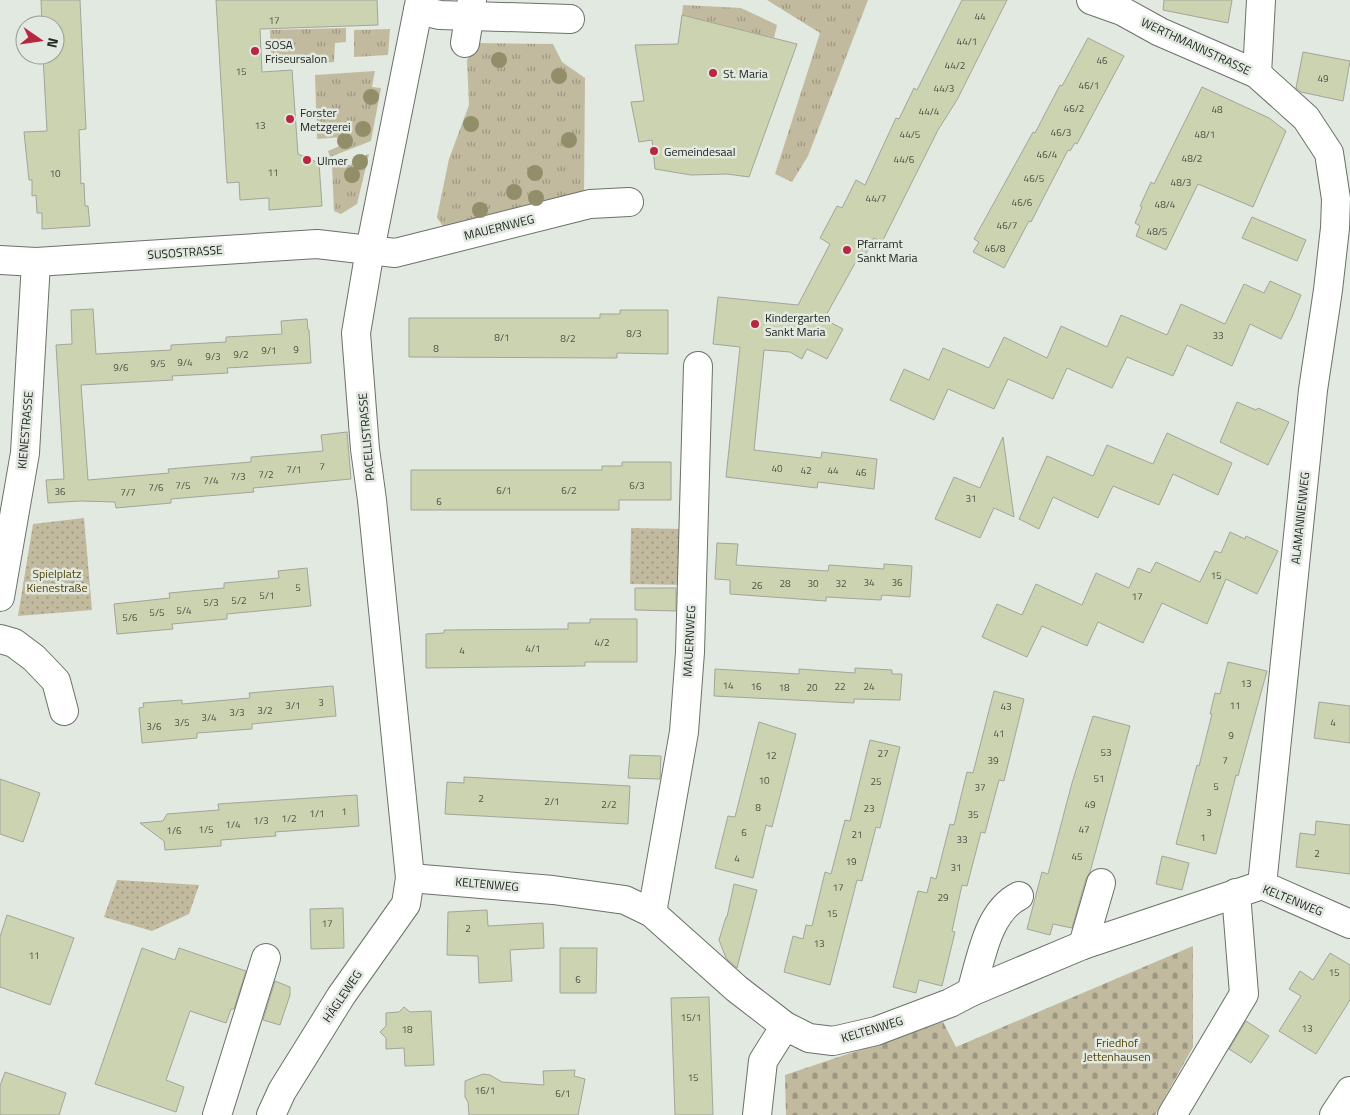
<svg xmlns="http://www.w3.org/2000/svg" width="1350" height="1115" viewBox="0 0 1350 1115" font-family="'Titillium Web',sans-serif">
<style>
.grass{fill:url(#grass-tufts)}
.cemetery{fill:url(#cemetery-stones)}
.park{fill:url(#park-dots)}
.building{fill:#cbd3b1;stroke:#a3a59a}
.lines{fill:none;stroke-linecap:round;stroke-linejoin:round}
.minor-casing{stroke:#6a7269;stroke-width:30}
.minor{stroke:#fff;stroke-width:28}
.tree{fill:#938e6a}
.poi-dot{fill:#b82740;stroke:#e1e9e0;stroke-width:2}
.labels{text-anchor:middle;dominant-baseline:central;stroke-width:5;stroke-linejoin:round;paint-order:stroke}
.number-label{font-size:10px;fill:#4e5246}
.poi-label{font-size:12px;fill:#242723;stroke:#e1e9e0;text-anchor:start}
.street-label{font-size:12px;fill:#242723;stroke:#e1e9e0}
.park-label{font-size:12px;fill:#544409;stroke:#e1e9e0}
</style>
<defs>
<pattern id="grass-tufts" width="24" height="20" patternUnits="userSpaceOnUse" patternTransform="scale(1.25)"><rect width="24" height="20" fill="#c2ba9f"/><path d="M3 7l-1-3M5 7V3M7 7l1-3M15 17l-1-3M17 17v-4M19 17l1-3" fill="none" stroke="#9d9781"/></pattern>
<pattern id="cemetery-stones" width="16" height="16" patternUnits="userSpaceOnUse" patternTransform="scale(1.25)"><rect width="16" height="16" fill="#c2ba9f"/><path d="M2 7V4a2 2 0 0 1 4 0v3zM10 15v-3a2 2 0 0 1 4 0v3z" fill="#9d9781"/></pattern>
<pattern id="park-dots" width="8" height="8" patternUnits="userSpaceOnUse" patternTransform="scale(1.25)"><rect width="8" height="8" fill="#c2ba9f"/><path d="M2 2h.1M6 6h.1" fill="none" stroke="#9d9781" stroke-width="1.8" stroke-linecap="round"/></pattern>
</defs>
<rect width="100%" height="100%" fill="#e1e9e0"/>
<g class="grass">
<polygon points="767,0 868,0 808,156 792,182 775,174 820,33"/>
<polygon points="683,5 741,8 777,25 774,38 682,15"/>
<polygon points="346,28 346,42 335,43 334,62 304,64 304,57 271,58 270,30"/>
<polygon points="390,29 388,55 354,57 354,30"/>
<polygon points="476,43 553,44 562,62 585,78 584,197 445,230 437,217 449,159 469,105 467,60"/>
<polygon points="375,71 372,87 381,88 371,141 330,157 328,151 342,145 342,137 317,139 315,75"/>
<polygon points="369,154 357,204 341,214 334,211 332,164 351,165 353,160"/>
</g>
<polygon class="cemetery" points="1193,946 1193,1047 1155,1115 786,1115 785,1075 943,1022 956,1047"/>
<g class="park">
<polygon points="84,518 92,610 18,616 33,524"/>
<polygon points="631,528 685,529 684,585 630,584"/>
<polygon points="117,880 199,885 189,914 152,931 104,917"/>
</g>
<g class="building">
<polygon points="41,0 80,0 86,129 79,130 81,184 84,183 85,206 88,206 90,226 42,229 42,213 37,213 36,195 32,196 32,180 29,180 24,132 47,131 43,55 55,55 55,25 42,25"/>
<polygon points="216,0 377,0 378,25 260,29 262,72 292,70 298,154 319,163 322,206 269,210 269,198 240,200 239,182 227,183"/>
<polygon points="962,0 1007,0 957,100 938,130 882,242 874,238 863,259 859,256 824,319 843,329 827,359 807,349 802,359 790,352 764,350 754,450 821,458 822,452 877,459 874,489 818,482 817,488 726,477 740,347 713,344 718,297 798,305 830,244 820,238 837,206 842,208 856,180 865,185 896,118 899,119 914,88 917,90"/>
<polygon points="1164,0 1232,0 1228,23 1163,10"/>
<polygon points="682,15 797,44 749,177 727,174 691,175 655,169 652,140 639,142 631,102 644,101 635,45 678,44"/>
<polygon points="1088,38 1124,56 1077,144 1075,143 1070,151 1068,150 1031,222 1029,221 1004,268 973,252 979,242 974,239 1033,132 1035,133 1060,85 1062,86"/>
<polygon points="1303,52 1350,61 1343,101 1301,92 1296,88"/>
<polygon points="1202,87 1269,118 1286,131 1253,207 1198,184 1166,250 1136,236 1140,226 1135,223 1142,207 1140,206 1151,182 1154,184"/>
<polygon points="1252,217 1306,240 1297,261 1242,238"/>
<polygon points="1270,281 1301,295 1292,317 1281,339 1250,324 1232,366 1187,345 1173,376 1127,357 1112,388 1067,368 1053,399 1008,379 994,409 948,389 934,420 890,400 904,369 929,380 943,348 989,368 1004,337 1047,358 1061,326 1107,347 1121,315 1167,335 1181,304 1225,324 1244,284 1264,293"/>
<polygon points="93,309 96,354 171,350 171,345 226,342 226,337 282,334 281,321 307,319 308,330 309,330 311,363 227,368 228,373 172,376 173,380 81,385 88,480 169,473 168,469 251,462 251,457 323,451 321,435 347,432 351,479 253,488 254,492 171,499 171,503 116,508 115,502 80,501 48,503 46,480 64,479 56,345 72,344 71,310"/>
<polygon points="620,310 668,310 668,354 617,353 617,358 409,357 409,318 600,318 600,314 620,314"/>
<polygon points="1237,402 1256,410 1258,408 1289,422 1268,465 1220,442"/>
<polygon points="1167,433 1232,463 1218,495 1173,474 1159,505 1113,486 1098,518 1053,497 1039,529 1019,519 1047,456 1093,476 1107,445 1153,464"/>
<polygon points="1003,437 1014,517 994,508 980,538 935,519 954,477 980,488"/>
<polygon points="622,462 671,462 671,500 619,500 619,510 411,510 411,470 602,470 602,466 622,466"/>
<polygon points="1230,532 1245,539 1246,536 1278,551 1257,594 1226,579 1207,624 1162,603 1143,643 1098,622 1087,646 1042,626 1027,657 982,637 997,604 1022,615 1036,584 1082,605 1096,573 1129,588 1138,568 1150,573 1156,562 1200,582 1215,551 1221,553"/>
<polygon points="717,543 738,544 736,565 828,571 829,565 884,569 884,564 912,566 910,597 882,595 881,600 826,597 826,601 730,594 730,580 715,579"/>
<polygon points="307,568 311,606 227,614 227,619 172,624 173,629 117,634 114,604 170,598 169,593 224,588 224,583 279,578 278,571"/>
<polygon points="635,588 676,588 676,611 635,610"/>
<polygon points="590,619 637,619 637,662 585,662 585,666 426,668 426,634 444,633 444,630 568,629 568,623 590,623"/>
<polygon points="1228,662 1267,671 1238,776 1236,775 1216,854 1176,844 1197,765 1199,766 1212,714 1210,714 1215,693 1220,694"/>
<polygon points="855,668 892,670 892,674 902,674 900,700 854,699 854,703 714,696 715,669 799,674 799,669 855,673"/>
<polygon points="333,686 336,716 252,724 252,729 197,733 197,738 142,743 139,708 144,707 143,703 182,700 182,704 250,698 249,693"/>
<polygon points="994,691 1024,699 1004,781 999,780 985,833 981,832 967,886 962,885 952,931 955,932 942,986 919,980 916,993 893,987 918,891 927,893 931,877 936,879 950,824 954,825 967,772 973,773"/>
<polygon points="1319,702 1350,706 1350,743 1314,738"/>
<polygon points="1093,716 1130,726 1090,872 1086,879 1072,928 1053,924 1050,935 1027,929 1042,872 1048,874 1072,783"/>
<polygon points="759,722 796,734 772,827 766,825 753,878 715,868 728,816 735,817"/>
<polygon points="870,740 900,747 880,828 876,827 862,881 857,880 830,985 784,972 793,936 803,939 806,925 812,926 825,872 831,874 845,820 850,821"/>
<polygon points="630,755 661,756 660,779 628,778"/>
<polygon points="464,777 630,786 628,824 445,814 447,782 464,783"/>
<polygon points="0,779 40,793 23,842 0,834"/>
<polygon points="357,795 359,826 275,832 276,836 221,840 221,846 165,850 164,841 140,823 163,821 167,814 219,810 218,804"/>
<polygon points="1316,821 1350,825 1350,874 1296,867 1300,833 1315,835"/>
<polygon points="1162,856 1189,863 1182,890 1156,884"/>
<polygon points="734,884 757,890 737,968 726,958 719,940 726,917 727,917"/>
<polygon points="343,908 344,948 311,949 310,909"/>
<polygon points="487,910 488,926 543,923 544,948 510,950 512,981 479,983 478,956 447,955 448,912"/>
<polygon points="7,915 74,938 50,1005 0,987 0,937"/>
<polygon points="142,948 175,960 179,948 246,971 234,1009 231,1009 226,1023 190,1011 166,1080 184,1087 176,1112 95,1084"/>
<polygon points="560,948 597,948 596,993 560,993"/>
<polygon points="1330,953 1350,965 1350,1000 1316,1054 1279,1031 1301,996 1289,989 1300,971 1313,980"/>
<polygon points="275,981 290,987 290,995 280,1025 263,1020"/>
<polygon points="709,997 713,1115 675,1115 671,998"/>
<polygon points="404,1007 410,1012 431,1011 434,1065 405,1066 404,1048 386,1049 386,1038 380,1032 386,1026 386,1013 399,1012"/>
<polygon points="1246,1021 1269,1036 1251,1063 1229,1049"/>
<polygon points="575,1070 574,1076 585,1079 578,1115 469,1115 468,1102 465,1097 465,1081 483,1074 490,1075 502,1082 544,1085 543,1071"/>
<polygon points="5,1072 66,1093 59,1115 0,1115 0,1086"/>
</g>
<g class="lines">
<defs>
<g id="minor">
<polyline points="1091,0 1122,11 1160,32 1257,74 1306,118 1329,153 1336,199 1335,228 1328,290 1313,390 1262,885"/>
<polyline points="418,10 440,15 570,19"/>
<polyline points="465,43 472,0"/>
<polyline points="1257,74 1261,0"/>
<polyline points="0,260 36,262 317,244 395,253 590,204 629,202"/>
<polyline points="0,597 25,453 36,262"/>
<polyline points="0,639 14,643 34,658 56,681 64,711"/>
<polyline points="410,878 553,890 625,900 652,913 737,989 785,1026 809,1038 833,1041 876,1031 950,1003 971,992 1083,945 1262,885 1350,924"/>
<polyline points="652,913 684,732 690,652 698,366"/>
<polyline points="1083,945 1101,883"/>
<path d="M 971,992 C 981,960 987,912 1019,896"/>
<polyline points="217,1115 266,958"/>
<polyline points="271,1115 282,1091 341,996 406,904 410,878 372,500 365,449 356,333 370,250 420,0"/>
<polyline points="757,1115 763,1061 785,1026"/>
<polyline points="1172,1115 1244,994 1236,893"/>
<polyline points="1334,1115 1350,1091"/>
</g>
</defs>
<use href="#minor" class="minor-casing"/>
<use href="#minor" class="minor"/>
</g>
<g class="tree">
<circle cx="499" cy="60" r="8"/>
<circle cx="559" cy="76" r="8"/>
<circle cx="371" cy="97" r="8"/>
<circle cx="471" cy="124" r="8"/>
<circle cx="363" cy="129" r="8"/>
<circle cx="569" cy="140" r="8"/>
<circle cx="345" cy="141" r="8"/>
<circle cx="360" cy="162" r="8"/>
<circle cx="535" cy="173" r="8"/>
<circle cx="352" cy="175" r="8"/>
<circle cx="514" cy="192" r="8"/>
<circle cx="536" cy="198" r="8"/>
<circle cx="480" cy="210" r="8"/>
</g>
<g class="poi-dot">
<circle cx="255" cy="51" r="5"/>
<circle cx="713" cy="73" r="5"/>
<circle cx="290" cy="119" r="5"/>
<circle cx="654" cy="151" r="5"/>
<circle cx="307" cy="160" r="5"/>
<circle cx="847" cy="250" r="5"/>
<circle cx="755" cy="324" r="5"/>
</g>
<g class="labels">
<g class="number-label">
<text x="980" y="16">44</text>
<text x="274" y="20">17</text>
<text x="967" y="41">44/1</text>
<text x="1102" y="60">46</text>
<text x="955" y="65">44/2</text>
<text x="241" y="71">15</text>
<text x="1323" y="78">49</text>
<text x="1089" y="85">46/1</text>
<text x="944" y="88">44/3</text>
<text x="1074" y="108">46/2</text>
<text x="1217" y="109">48</text>
<text x="929" y="111">44/4</text>
<text x="260" y="125">13</text>
<text x="1061" y="132">46/3</text>
<text x="910" y="134">44/5</text>
<text x="1205" y="134">48/1</text>
<text x="1047" y="154">46/4</text>
<text x="1192" y="158">48/2</text>
<text x="904" y="159">44/6</text>
<text x="273" y="172">11</text>
<text x="55" y="173">10</text>
<text x="1034" y="178">46/5</text>
<text x="1181" y="182">48/3</text>
<text x="876" y="198">44/7</text>
<text x="1022" y="202">46/6</text>
<text x="1165" y="204">48/4</text>
<text x="1007" y="225">46/7</text>
<text x="1157" y="231">48/5</text>
<text x="995" y="248">46/8</text>
<text x="634" y="333">8/3</text>
<text x="1218" y="335">33</text>
<text x="502" y="337">8/1</text>
<text x="568" y="338">8/2</text>
<text x="436" y="348">8</text>
<text x="296" y="349">9</text>
<text x="269" y="350">9/1</text>
<text x="241" y="354">9/2</text>
<text x="213" y="356">9/3</text>
<text x="185" y="362">9/4</text>
<text x="158" y="363">9/5</text>
<text x="121" y="367">9/6</text>
<text x="322" y="466">7</text>
<text x="777" y="468">40</text>
<text x="294" y="469">7/1</text>
<text x="806" y="470">42</text>
<text x="833" y="470">44</text>
<text x="861" y="472">46</text>
<text x="266" y="474">7/2</text>
<text x="238" y="476">7/3</text>
<text x="211" y="480">7/4</text>
<text x="183" y="485">7/5</text>
<text x="637" y="485">6/3</text>
<text x="156" y="487">7/6</text>
<text x="504" y="490">6/1</text>
<text x="569" y="490">6/2</text>
<text x="60" y="491">36</text>
<text x="128" y="492">7/7</text>
<text x="971" y="498">31</text>
<text x="439" y="501">6</text>
<text x="1216" y="575">15</text>
<text x="869" y="582">34</text>
<text x="897" y="582">36</text>
<text x="785" y="583">28</text>
<text x="813" y="583">30</text>
<text x="841" y="583">32</text>
<text x="757" y="585">26</text>
<text x="298" y="587">5</text>
<text x="267" y="595">5/1</text>
<text x="1137" y="596">17</text>
<text x="239" y="600">5/2</text>
<text x="211" y="602">5/3</text>
<text x="184" y="610">5/4</text>
<text x="157" y="612">5/5</text>
<text x="130" y="617">5/6</text>
<text x="602" y="642">4/2</text>
<text x="533" y="648">4/1</text>
<text x="462" y="650">4</text>
<text x="1246" y="683">13</text>
<text x="728" y="685">14</text>
<text x="756" y="686">16</text>
<text x="840" y="686">22</text>
<text x="869" y="686">24</text>
<text x="784" y="687">18</text>
<text x="812" y="687">20</text>
<text x="321" y="702">3</text>
<text x="293" y="705">3/1</text>
<text x="1235" y="705">11</text>
<text x="1006" y="706">43</text>
<text x="265" y="710">3/2</text>
<text x="237" y="712">3/3</text>
<text x="209" y="717">3/4</text>
<text x="182" y="722">3/5</text>
<text x="1333" y="722">4</text>
<text x="154" y="726">3/6</text>
<text x="999" y="733">41</text>
<text x="1231" y="735">9</text>
<text x="1106" y="752">53</text>
<text x="883" y="753">27</text>
<text x="771" y="755">12</text>
<text x="993" y="760">39</text>
<text x="1225" y="760">7</text>
<text x="1099" y="778">51</text>
<text x="764" y="780">10</text>
<text x="876" y="781">25</text>
<text x="1216" y="786">5</text>
<text x="980" y="787">37</text>
<text x="481" y="798">2</text>
<text x="552" y="801">2/1</text>
<text x="609" y="804">2/2</text>
<text x="1090" y="804">49</text>
<text x="758" y="807">8</text>
<text x="869" y="808">23</text>
<text x="344" y="811">1</text>
<text x="1209" y="812">3</text>
<text x="317" y="813">1/1</text>
<text x="973" y="814">35</text>
<text x="289" y="818">1/2</text>
<text x="261" y="820">1/3</text>
<text x="233" y="824">1/4</text>
<text x="206" y="829">1/5</text>
<text x="1084" y="829">47</text>
<text x="174" y="830">1/6</text>
<text x="744" y="832">6</text>
<text x="857" y="834">21</text>
<text x="1203" y="837">1</text>
<text x="962" y="839">33</text>
<text x="1317" y="853">2</text>
<text x="1077" y="856">45</text>
<text x="737" y="858">4</text>
<text x="851" y="861">19</text>
<text x="956" y="867">31</text>
<text x="838" y="887">17</text>
<text x="943" y="897">29</text>
<text x="832" y="913">15</text>
<text x="327" y="923">17</text>
<text x="468" y="928">2</text>
<text x="819" y="943">13</text>
<text x="34" y="955">11</text>
<text x="1334" y="972">15</text>
<text x="578" y="979">6</text>
<text x="691" y="1017">15/1</text>
<text x="1307" y="1028">13</text>
<text x="407" y="1029">18</text>
<text x="693" y="1077">15</text>
<text x="485" y="1090">16/1</text>
<text x="563" y="1093">6/1</text>
</g>
<g class="poi-label">
<text x="265" y="44">SOSA<tspan x="265" dy="14">Friseursalon</tspan></text>
<text x="723" y="73">St. Maria</text>
<text x="300" y="112">Forster<tspan x="300" dy="14">Metzgerei</tspan></text>
<text x="664" y="151">Gemeindesaal</text>
<text x="317" y="160">Ulmer</text>
<text x="857" y="243">Pfarramt<tspan x="857" dy="14">Sankt Maria</tspan></text>
<text x="765" y="317">Kindergarten<tspan x="765" dy="14">Sankt Maria</tspan></text>
</g>
<g class="street-label">
<text transform="translate(1196 46) rotate(25)">WERTHMANNSTRASSE</text>
<text transform="translate(499 227) rotate(-14)">MAUERNWEG</text>
<text transform="translate(185 252) rotate(-4)">SUSOSTRASSE</text>
<text transform="translate(25 430) rotate(-85)">KIENESTRASSE</text>
<text transform="translate(366 437) rotate(-95)">PACELLISTRASSE</text>
<text transform="translate(1300 518) rotate(-84)">ALAMANNENWEG</text>
<text transform="translate(689 641) rotate(-87)">MAUERNWEG</text>
<text transform="translate(487 884) rotate(5)">KELTENWEG</text>
<text transform="translate(1293 900) rotate(22)">KELTENWEG</text>
<text transform="translate(342 996) rotate(-56)">HÄGLEWEG</text>
<text transform="translate(872 1029) rotate(-17)">KELTENWEG</text>
</g>
<g class="park-label">
<text x="57" y="573">Spielplatz<tspan x="57" dy="14">Kienestraße</tspan></text>
<text x="1117" y="1042">Friedhof<tspan x="1117" dy="14">Jettenhausen</tspan></text>
</g>
</g>
<g transform="translate(40 40) rotate(103)"><circle r="24" fill="#e1e9e0" stroke="#959b94"/>
<path d="M0-4L9 19L0 12L-9 19Z" fill="#b82740"/>
<text y="-8" font-size="14" font-weight="bold" text-anchor="middle" fill="#242723">N</text>
</g>
</svg>
